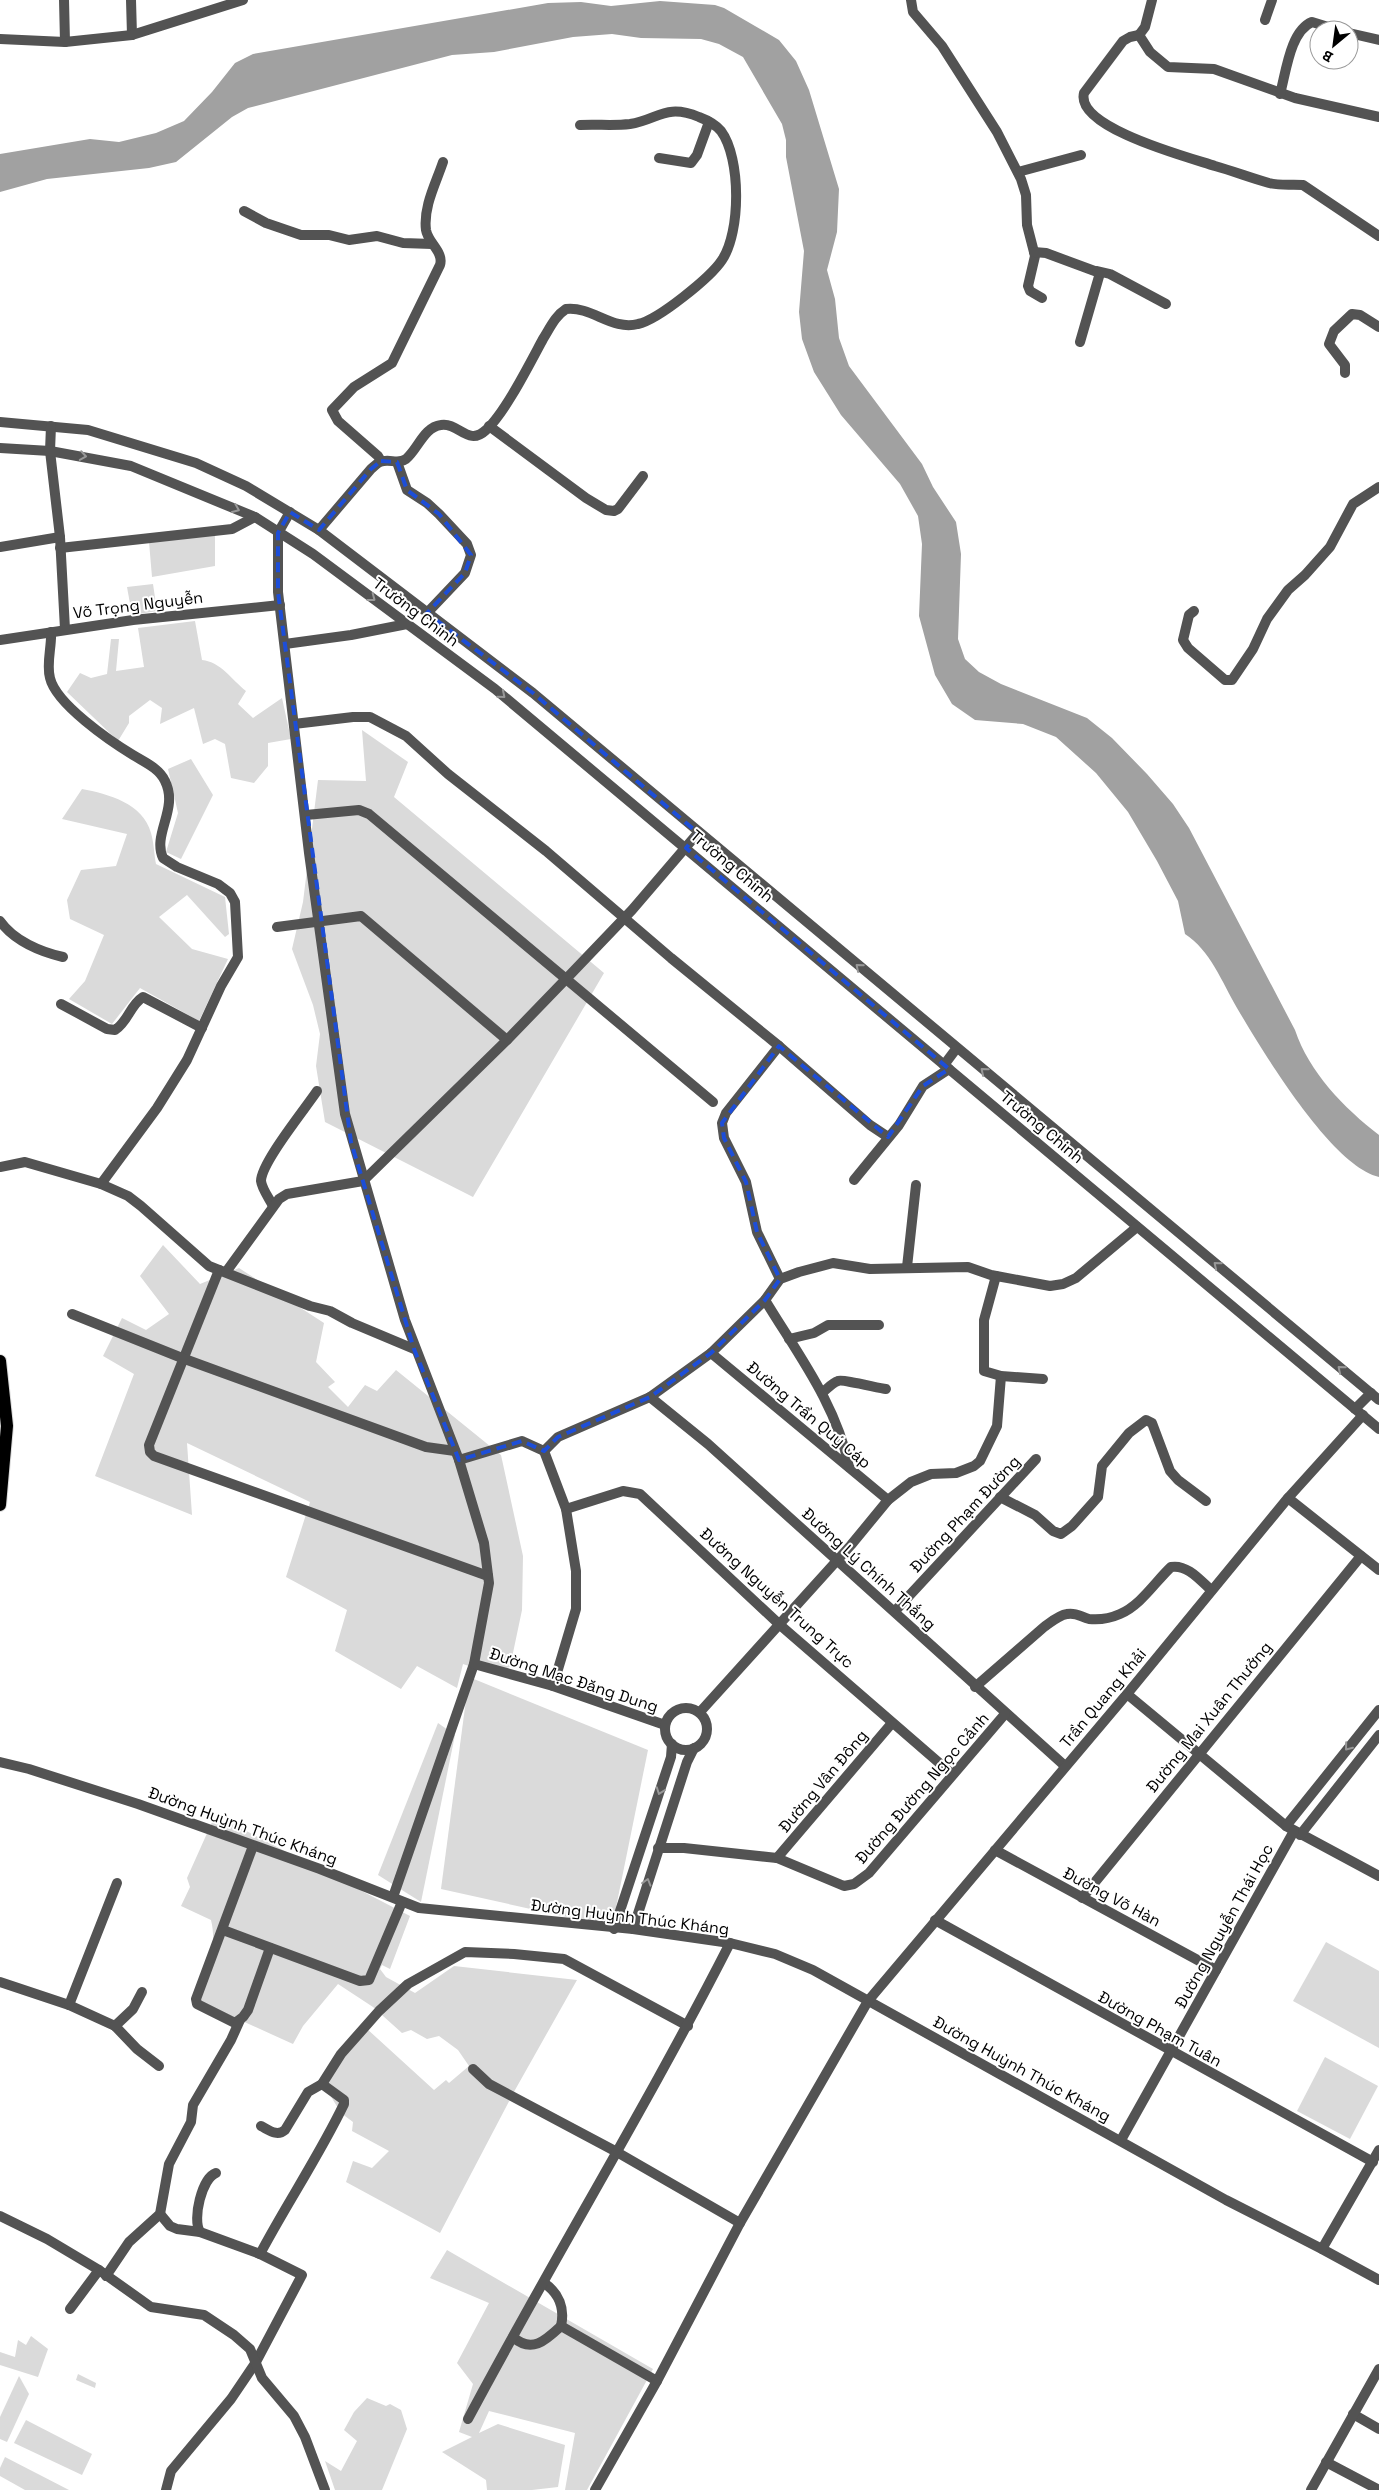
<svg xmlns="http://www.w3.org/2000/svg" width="1379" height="2490" viewBox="0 0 1379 2490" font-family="'Space Grotesk',sans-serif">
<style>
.green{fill:#dadada}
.water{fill:#a1a1a1}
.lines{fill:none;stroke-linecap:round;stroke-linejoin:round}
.major-casing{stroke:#dbdbdb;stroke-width:14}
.minor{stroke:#535353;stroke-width:10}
.major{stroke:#000;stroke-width:12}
.oneway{stroke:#989898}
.marked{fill:none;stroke:#1d4ed8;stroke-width:4;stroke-dasharray:10 6;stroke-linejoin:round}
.labels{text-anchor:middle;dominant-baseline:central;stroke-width:4;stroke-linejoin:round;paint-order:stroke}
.street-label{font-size:16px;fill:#000;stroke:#fff}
</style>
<rect width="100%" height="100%" fill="#fff"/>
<g class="green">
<polygon points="215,534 215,566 152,577 149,542"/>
<polygon points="153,584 157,611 132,615 127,587"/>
<path d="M 195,621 L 202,660 C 221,662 231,679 246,691 L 238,704 L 253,718 L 282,698 L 291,739 L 268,743 L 268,766 L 254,783 L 231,778 L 225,744 L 215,739 L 203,744 L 194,708 L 160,724 L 162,708 L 150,700 L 129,716 L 129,723 L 118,741 L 67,692 L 80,673 L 91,678 L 107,674 L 111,639 L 119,639 L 116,671 L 144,667 L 138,628 Z"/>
<polygon points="362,730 408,762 394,797 604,973 473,1197 325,1122 316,1066 320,1034 313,1005 292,949 303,902 318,780 366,781"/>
<polygon points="191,759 213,795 181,859 166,852 178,813 168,769"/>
<path d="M 82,789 C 108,794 143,803 151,833 C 154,843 154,854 156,864 L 225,897 L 229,934 L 225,937 L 187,895 L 159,917 L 192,949 L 228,959 L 199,1021 L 140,988 L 112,1024 L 69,999 L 85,981 L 104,935 L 70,919 L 67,900 L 81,870 L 116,866 L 127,834 L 62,819 Z"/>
<polygon points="163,1245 200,1284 239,1268 324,1323 316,1362 335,1382 328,1387 348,1407 365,1385 377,1391 396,1370 501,1455 523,1556 522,1610 510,1667 489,1673 463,1664 457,1688 417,1666 401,1689 335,1651 347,1610 286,1577 310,1502 187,1443 192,1515 95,1476 134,1374 103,1356 122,1318 146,1330 169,1314 140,1276"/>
<polygon points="469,1677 648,1750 612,1927 441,1889"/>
<polygon points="438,1723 455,1735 421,1902 378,1875"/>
<path d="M 213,1820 L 229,1822 L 410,1916 L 390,1969 L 382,1965 L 380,1969 L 386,1977 L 415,1993 L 454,1966 L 577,1980 L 515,2090 L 440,2233 L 346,2182 L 353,2161 L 372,2168 L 389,2151 L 352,2131 L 353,2122 L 341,2113 L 322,2082 L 366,2028 L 434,2090 L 446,2080 L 449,2083 L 469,2066 L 458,2050 L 439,2036 L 427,2039 L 411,2030 L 402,2033 L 373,2007 L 338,1984 L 303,2026 L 293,2044 L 198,2001 C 206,1975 218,1948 211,1920 L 181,1906 L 190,1887 L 187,1878 Z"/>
<polygon points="1326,1942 1379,1971 1379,2048 1293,2001"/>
<polygon points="1325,2057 1378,2086 1350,2139 1297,2111"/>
<polygon points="447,2250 653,2369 587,2490 565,2490 575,2433 489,2411 479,2433 498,2424 565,2445 558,2487 532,2490 487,2490 486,2480 442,2452 472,2437 459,2432 473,2384 457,2363 489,2303 430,2278"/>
<polygon points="31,2336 48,2349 38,2377 0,2365 0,2352 15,2357 18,2340 26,2345"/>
<polygon points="78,2374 96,2383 95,2388 76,2380"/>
<polygon points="19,2376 29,2394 7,2442 0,2439 0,2417"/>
<polygon points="367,2398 386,2406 390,2404 401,2410 407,2429 382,2490 335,2490 325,2461 341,2471 357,2441 344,2430 354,2412"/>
<polygon points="26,2420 92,2454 82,2475 14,2443"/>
<polygon points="5,2457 69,2490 25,2490 0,2476 0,2468"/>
</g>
<path class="water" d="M 660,1 L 715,5 L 724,8 L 779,40 L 796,61 L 809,90 L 839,189 L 837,232 L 827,270 L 835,299 L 839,338 L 849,366 L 922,464 L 933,487 L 956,522 L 961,554 L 958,639 L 965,659 L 979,672 L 1001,684 L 1087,718 L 1112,738 L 1147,774 L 1173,804 L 1189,828 L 1295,1030 C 1309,1072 1344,1108 1379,1135 L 1379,1177 C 1331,1166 1262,1050 1237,1008 C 1222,982 1210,950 1185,934 L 1178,901 L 1157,861 L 1128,812 L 1096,773 L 1056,737 L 1023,724 L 975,720 L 952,704 L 935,675 L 919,616 L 922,544 L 918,516 L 900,484 L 841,415 L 814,372 L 802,339 L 799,312 L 804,251 L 786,157 L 786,140 L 782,124 L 743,57 L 719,44 L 701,39 L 641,38 L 612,34 L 573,37 L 494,52 L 452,55 L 248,108 L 232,117 L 176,162 L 149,168 L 47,179 L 0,192 L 0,154 L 90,139 L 119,142 L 156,133 L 184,121 L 212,92 L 235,63 L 253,54 L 548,3 L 581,2 L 611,6 Z"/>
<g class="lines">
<defs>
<polyline id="major" points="0,1361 7,1426 0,1505"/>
</defs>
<use href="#major" class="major-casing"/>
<g class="minor">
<polyline points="64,0 65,42"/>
<polyline points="131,0 132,35"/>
<polyline points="911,0 913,12 942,46 997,132 1021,179 1026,195 1027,225 1035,256 1028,286 1030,291 1042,298"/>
<polyline points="1152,0 1145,27 1139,35 1150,52 1168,67 1214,69 1295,98 1379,117"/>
<polyline points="1265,20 1272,0"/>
<polyline points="1349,33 1379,40"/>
<path d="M 1139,35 L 1130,37 L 1123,41 L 1084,93 C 1075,128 1191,158 1215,166 C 1233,171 1251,178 1269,183 C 1281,186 1292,184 1303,185 L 1379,236"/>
<polyline points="0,39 65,42 132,35 243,0"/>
<path d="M 1280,94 C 1286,73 1290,31 1312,22 L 1338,30"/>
<polyline points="659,158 691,163 697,155 709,122"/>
<polyline points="1018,172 1081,155"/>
<polyline points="244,211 266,223 301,235 329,235 349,240 377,236 403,243 432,244"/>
<polyline points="1034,252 1046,253 1100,273 1080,342"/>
<polyline points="1097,271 1110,274 1166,304"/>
<polyline points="1345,373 1345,365 1329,344 1334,331 1352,314 1360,315 1379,327"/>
<polyline points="0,422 88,430 196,463 246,486 319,530 533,693 1379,1400"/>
<polyline points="51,426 50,451 60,537 65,629"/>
<polyline points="489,426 586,498 606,510 614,511 618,509 643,476"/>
<polyline points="0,448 50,451 131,466 255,517 313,554 495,689 1379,1429"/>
<path d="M 381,461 L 378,456 L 338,421 L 332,410 L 354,387 L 392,363 L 440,265 C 444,252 428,243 426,230 C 423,207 436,183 443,162"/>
<polyline points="397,462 407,490 427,503 439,514 467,544 471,555 465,573 427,613"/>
<polyline points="290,512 278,533 278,592 309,853 345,1114 405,1320 459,1460 484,1543 489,1583 474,1664 393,1897"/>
<path d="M 319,530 L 371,469 C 374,467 377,463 380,462 C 389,458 398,465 406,459 C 418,449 424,427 441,425 C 459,422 468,447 486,430 C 505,413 530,363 543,339 C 550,328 555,316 566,309 C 592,306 612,331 638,324 C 658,320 711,277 722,260 C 741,232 741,158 721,131 C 716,125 707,120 699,117 C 665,103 658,120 630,124 C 613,126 597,124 580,125"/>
<polyline points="0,547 60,537"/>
<polyline points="60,548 232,529 255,517"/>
<polyline points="1194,611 1189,615 1183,640 1188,648 1225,680 1232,680 1253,649 1267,619 1288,590 1305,575 1330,547 1353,504 1379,487"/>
<path d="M 51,632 C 52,646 46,664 50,678 C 56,704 110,741 133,755 C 144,762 159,768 165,781 C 179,809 152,834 163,858 L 177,867 L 218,884 L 230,893 L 235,902 L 238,957 L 221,986 L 187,1060 L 157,1108 L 101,1184"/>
<polyline points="0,640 133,620 280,605"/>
<polyline points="285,644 351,635 407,624"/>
<polyline points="294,724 353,717 370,717 406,736 448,774 546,851 671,958 779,1046 870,1125 888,1137"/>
<polyline points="306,815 359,810 369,814 713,1102"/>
<path d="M 0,921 C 14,941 41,952 63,957"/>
<polyline points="277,927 361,916 507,1040"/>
<path d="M 61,1004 L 107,1029 L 115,1030 C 128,1022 130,1005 143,997 L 202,1028"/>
<polyline points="779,1046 726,1113 722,1123 724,1138 746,1182 757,1232 780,1279"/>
<polyline points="944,1065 956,1049"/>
<polyline points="0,1167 25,1162 101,1184 128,1196 141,1206 209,1266 310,1306 330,1311 352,1323 414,1349"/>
<polyline points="854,1180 899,1125 923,1086 949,1069"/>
<path d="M 273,1206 C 269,1198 262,1189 261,1181 C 261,1163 305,1109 317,1091"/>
<polyline points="907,1267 916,1185"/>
<polyline points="219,1270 149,1445 150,1452 154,1456 488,1576"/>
<polyline points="226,1272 279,1199 287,1194 363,1181 507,1040 566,979 632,910 698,833"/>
<polyline points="996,1276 984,1320 984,1371 1001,1376 1043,1379"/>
<path d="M 765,1300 C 797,1353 837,1405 849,1467"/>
<polyline points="72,1314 182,1358 426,1447 455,1451"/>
<polyline points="789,1339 814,1333 828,1325 879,1325"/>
<polyline points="711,1353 888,1500"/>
<path d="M 822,1393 C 827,1389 832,1383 838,1381 C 842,1379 878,1388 886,1389"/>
<polyline points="650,1397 708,1444 1065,1766"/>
<polyline points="1355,1409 1371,1393"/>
<polyline points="544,1451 558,1437 650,1397 711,1353 765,1300 780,1279 799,1272 833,1263 870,1269 968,1267 991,1275 1050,1286 1063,1284 1076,1278 1137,1227"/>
<polyline points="544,1451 566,1509 576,1571 576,1609 553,1686"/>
<polyline points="459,1460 522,1441 544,1451"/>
<polyline points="1000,1497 1035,1515 1053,1531 1061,1534 1072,1526 1098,1497 1102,1466 1129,1433 1146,1420 1152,1423 1170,1471 1178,1480 1206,1501"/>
<polyline points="1288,1498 1379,1570"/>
<polyline points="566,1509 623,1491 640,1494 780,1625 952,1774"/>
<polyline points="895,1611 1036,1459"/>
<polyline points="474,1664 553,1686 665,1725"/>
<path d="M 975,1687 L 1044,1627 C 1051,1622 1059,1615 1067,1614 C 1076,1612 1081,1617 1089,1619 C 1099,1620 1111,1618 1120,1614 C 1141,1605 1155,1582 1171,1567 C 1187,1564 1200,1580 1211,1590"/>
<polyline points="1127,1694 1286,1826 1379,1876"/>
<circle cx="686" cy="1729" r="21"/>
<polyline points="700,1712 851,1545 888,1500 911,1482 931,1474 956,1473 974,1466 980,1461 997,1426 1001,1376"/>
<polyline points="0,1762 29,1769 138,1804 320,1869 419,1908 633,1929 730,1943 775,1954 813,1970 1226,2200 1322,2249 1379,2280"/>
<polyline points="1286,1826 1379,1710"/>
<polyline points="1300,1835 1379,1735"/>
<polyline points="253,1846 196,1999 197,2004 235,2023 243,2017 248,2010 270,1948"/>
<polyline points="658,1848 684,1848 777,1858 844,1886 854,1884 869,1873 1005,1714"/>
<polyline points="995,1850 1216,1970"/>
<polyline points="777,1858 892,1723"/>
<polyline points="1082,1898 1361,1556"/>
<polyline points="935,1920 1373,2162"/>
<polyline points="614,1929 671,1757 672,1744"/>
<polyline points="633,1929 687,1762 694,1748"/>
<polyline points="223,1930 360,1981 369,1980 402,1902"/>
<polyline points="0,1982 69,2005 115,2026 137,2049 159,2066"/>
<polyline points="69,2005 117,1883"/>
<polyline points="115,2026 133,2009 142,1992"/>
<polyline points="473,2069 489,2084 615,2151 740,2223"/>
<path d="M 261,2126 C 269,2130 277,2137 285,2130 L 308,2092 L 322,2084 L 341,2054 L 379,2011 L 408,1984 L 465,1952 L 514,1954 L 564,1959 L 688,2026"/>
<polyline points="1121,2140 1294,1831"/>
<polyline points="160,2214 170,2226 177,2229 200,2232 260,2254 302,2275 256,2362 231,2399 171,2471 166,2490"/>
<polyline points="0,2216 47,2239 99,2270 151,2307 204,2315 234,2335 250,2349 262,2378 294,2416 305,2437 325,2490"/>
<path d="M 200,2232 C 192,2219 202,2178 216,2173"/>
<polyline points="1322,2249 1379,2150"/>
<path d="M 260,2254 C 287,2203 319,2156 344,2104 L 344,2100 L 322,2084"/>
<polyline points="106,2276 129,2242 160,2214 169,2164 191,2122 193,2105 231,2040 240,2020"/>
<path d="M 544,2283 C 559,2293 565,2308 561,2326"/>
<polyline points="70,2309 99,2270"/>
<path d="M 513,2337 C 532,2354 546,2340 561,2326 L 657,2381"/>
<polyline points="1353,2414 1379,2429"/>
<path d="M 468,2419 C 553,2259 648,2104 730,1943"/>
<polyline points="1326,2462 1379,2490"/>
<polyline points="595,2490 657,2381 740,2223 868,2001 1127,1694 1288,1498 1363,1415"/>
<polyline points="1311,2490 1379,2369"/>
</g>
<use href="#major" class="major"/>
</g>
<defs><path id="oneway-chevron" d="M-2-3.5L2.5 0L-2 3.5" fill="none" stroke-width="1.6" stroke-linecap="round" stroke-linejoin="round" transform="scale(1.25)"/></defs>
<g class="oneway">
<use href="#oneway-chevron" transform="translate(83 456) rotate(9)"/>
<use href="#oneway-chevron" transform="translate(236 509) rotate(23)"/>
<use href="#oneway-chevron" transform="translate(372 598) rotate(37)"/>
<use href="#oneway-chevron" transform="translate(502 695) rotate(40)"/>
<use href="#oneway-chevron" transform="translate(859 967) rotate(-140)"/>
<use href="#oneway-chevron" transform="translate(984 1071) rotate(-140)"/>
<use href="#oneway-chevron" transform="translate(1217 1265) rotate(-140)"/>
<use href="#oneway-chevron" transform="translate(1341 1369) rotate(-140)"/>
<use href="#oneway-chevron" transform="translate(1348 1747) rotate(129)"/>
<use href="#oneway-chevron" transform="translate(660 1791) rotate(110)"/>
<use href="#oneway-chevron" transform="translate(647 1882) rotate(-73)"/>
</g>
<path class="marked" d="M 381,461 L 397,462 L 407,490 L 439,514 L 471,555 L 465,573 L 427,613 L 533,693 L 698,833 L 686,848 L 949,1069 L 923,1086 L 888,1137 L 779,1046 L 722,1123 L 724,1138 L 746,1182 L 757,1232 L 780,1279 L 765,1300 L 711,1353 L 650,1397 L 558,1437 L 544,1451 L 522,1441 L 459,1460 L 414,1349 L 351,1142 L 278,592 L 278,533 L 290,512 L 319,530 L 371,469 Z"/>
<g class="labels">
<g class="street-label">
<text transform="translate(138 605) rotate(-7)">Võ Trọng Nguyễn</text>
<text transform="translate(416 612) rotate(37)">Trường Chinh</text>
<text transform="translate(732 866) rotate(40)">Trường Chinh</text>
<text transform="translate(1042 1127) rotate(40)">Trường Chinh</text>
<text transform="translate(809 1415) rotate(40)">Đường Trần Quý Cáp</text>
<text transform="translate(965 1514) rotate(-47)">Đường Phạm Đường</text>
<text transform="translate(869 1569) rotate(42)">Đường Lý Chính Thắng</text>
<text transform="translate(777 1598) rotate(42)">Đường Nguyễn Trung Trực</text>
<text transform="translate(574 1680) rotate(18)">Đường Mạc Đăng Dung</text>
<text transform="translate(1103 1698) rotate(-50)">Trần Quang Khải</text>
<text transform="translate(1209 1717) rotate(-51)">Đường Mai Xuân Thưởng</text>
<text transform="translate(823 1781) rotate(-50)">Đường Vân Đông</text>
<text transform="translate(922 1788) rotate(-49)">Đường Đường Ngọc Cảnh</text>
<text transform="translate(243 1826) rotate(20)">Đường Huỳnh Thúc Kháng</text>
<text transform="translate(1112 1897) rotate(28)">Đường Võ Hàn</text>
<text transform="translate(630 1917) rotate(7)">Đường Huỳnh Thúc Kháng</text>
<text transform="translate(1224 1926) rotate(-61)">Đường Nguyễn Thái Học</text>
<text transform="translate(1160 2029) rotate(29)">Đường Phạm Tuân</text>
<text transform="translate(1022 2069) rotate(29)">Đường Huỳnh Thúc Kháng</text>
</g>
</g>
<g transform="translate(1334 45) rotate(209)"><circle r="24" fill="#ffffff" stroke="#999999"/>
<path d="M0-4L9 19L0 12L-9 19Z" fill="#000000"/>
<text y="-8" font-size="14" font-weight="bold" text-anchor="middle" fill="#000000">B</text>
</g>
</svg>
